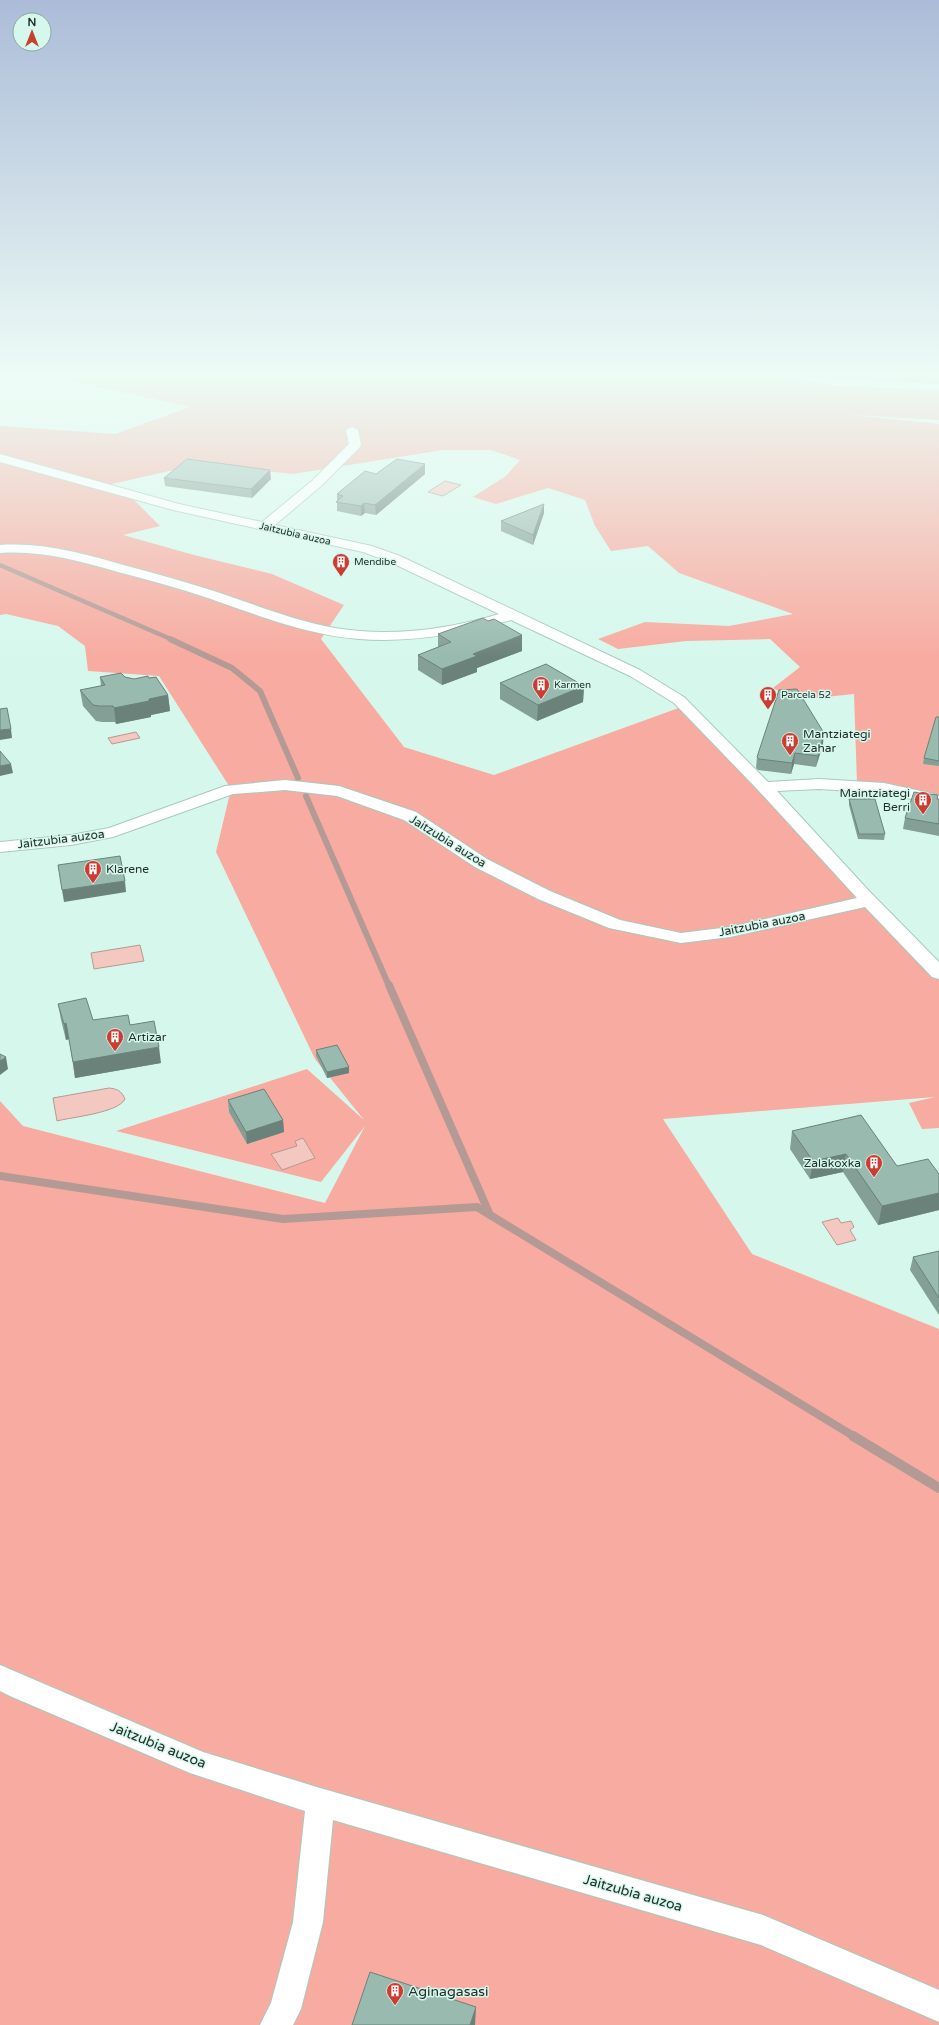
<svg xmlns="http://www.w3.org/2000/svg" width="939" height="2025" viewBox="0 0 939 2025" font-family="'Varela Round',sans-serif">
<style>
.green{fill:#f8aba0}
.water{fill:#f3c8c1;stroke:#b49a94}
.lines{fill:none;stroke-linecap:round;stroke-linejoin:round}
.stream-far3{stroke:#b49a94;stroke-width:4.5}
.stream-far2{stroke:#b49a94;stroke-width:6}
.stream-far1{stroke:#b49a94;stroke-width:8}
.stream{stroke:#b49a94;stroke-width:10}
.minor-casing{stroke:#a8c9be;stroke-width:2}
.minor{fill:#fff;fill-rule:evenodd}
.wall{fill:#84a096}
.shaded-wall{fill:#6b827a}
.building{fill:#99baaf;stroke:#6b827a}
.labels{text-anchor:middle;dominant-baseline:central;stroke-width:3;stroke-linejoin:round;paint-order:stroke}
.far-street-label{font-size:10px;fill:#222f2b;stroke:#d6f8ec}
.far-poi-label{font-size:10px;fill:#222f2b;stroke:#d6f8ec;text-anchor:start}
.poi-label{font-size:12px;fill:#222f2b;stroke:#d6f8ec;text-anchor:start}
.street-label{font-size:12px;fill:#222f2b;stroke:#d6f8ec}
.near-street-label{font-size:14px;fill:#222f2b;stroke:#d6f8ec}
.near-poi-label{font-size:14px;fill:#222f2b;stroke:#d6f8ec;text-anchor:start}
</style>
<rect width="100%" height="100%" fill="#d6f8ec"/>
<polygon class="green" points="44,375 939,375 939,420 853,415 939,424 939,807 857,784 854,694 796,700 773,688 800,667 770,639 686,641 618,649 598,639 645,622 729,626 793,614 679,573 648,546 611,551 595,526 585,500 548,488 496,504 473,497 506,476 520,460 491,450 443,450 293,474 200,464 103,486 128,494 160,526 123,535 194,555 272,574 344,605 321,639 404,747 494,775 684,706 939,970 939,1128 922,1129 909,1103 935,1097 663,1119 752,1254 939,1329 939,2025 0,2025 0,1101 23,1126 325,1203 365,1126 321,1182 116,1131 307,1069 364,1120 315,1059 216,852 231,789 159,676 88,671 85,646 58,626 6,614 0,615 0,426 115,434 190,407"/>
<g class="water">
<polygon points="445,481 461,485 443,496 428,492"/>
<polygon points="136,732 140,738 112,744 108,738"/>
<polygon points="140,945 144,961 94,969 91,953"/>
<path d="M 109,1088 C 117,1089 121,1090 125,1099 C 118,1113 72,1117 57,1121 L 53,1098 Z"/>
<polygon points="303,1138 315,1158 282,1170 271,1154 297,1146 295,1141"/>
<polygon points="838,1218 841,1223 851,1221 854,1227 850,1230 856,1240 837,1245 822,1222"/>
</g>
<g class="lines">
<polyline class="stream-far3" points="0,565 173,640"/>
<g class="stream-far2">
<polyline points="170,639 232,668 260,691 298,778"/>
<polyline points="306,796 389,986"/>
</g>
<g class="stream-far1">
<polyline points="389,985 490,1215"/>
<polyline points="0,1176 283,1219 477,1207 855,1437"/>
</g>
<polyline class="stream" points="853,1436 939,1488"/>
<defs>
<g id="minor">
<polygon points="785,375 808,375 838,380 939,384 939,390 838,386 790,378 786,377"/>
<path d="M 352,427 L 358,430 L 361,445 L 359,448 L 321,486 L 275,525 L 372,546 L 400,556 L 640,670 L 684,697 L 768,782 L 819,779 L 884,783 L 939,795 L 939,805 L 884,793 L 819,789 L 777,791 L 870,892 L 939,962 L 939,979 L 932,977 L 865,907 L 730,937 L 681,943 L 609,928 L 538,899 L 475,867 L 404,820 L 337,796 L 285,790 L 233,794 L 113,837 L 71,845 L 0,852 L 0,842 L 71,835 L 109,828 L 225,786 L 285,780 L 339,786 L 416,812 L 487,859 L 550,891 L 620,920 L 681,933 L 730,927 L 857,898 L 758,790 L 674,703 L 630,676 L 511,620 C 461,634 411,643 359,639 C 307,635 257,615 208,598 C 178,588 149,580 118,572 C 79,561 41,550 0,553 L 0,545 C 44,542 85,554 127,566 C 158,574 189,583 220,593 C 258,606 296,621 335,628 C 390,637 446,630 499,614 L 390,562 L 363,552 L 173,510 L 0,462 L 0,454 L 179,504 L 262,522 L 313,480 L 349,444 L 346,430 Z"/>
<polygon points="0,1665 203,1752 320,1788 763,1915 939,1990 939,2022 761,1945 333,1820 323,1922 301,2009 293,2025 260,2025 271,2003 293,1922 305,1811 190,1773 10,1696 0,1691"/>
</g>
</defs>
<use href="#minor" class="minor-casing"/>
<use href="#minor" class="minor"/>
</g>
<g class="wall">
<polygon points="376,474 425,474 376,515 365,513 361,516 337,511 337,494"/>
<polygon points="164,478 271,479 252,498 165,486"/>
<polygon points="544,513 533,545 501,531 501,521"/>
<polygon points="438,634 522,651 477,668 477,672 442,685 418,670 418,655 438,647"/>
<polygon points="100,677 125,677 134,679 149,678 168,695 170,711 151,715 151,717 116,724 115,722 102,722 96,721 83,706 80,690 101,686"/>
<polygon points="500,683 584,686 583,702 537,721 500,699"/>
<polygon points="939,717 939,766 923,764 924,758"/>
<polygon points="823,744 816,767 794,764 791,774 758,770 756,768 757,757"/>
<polygon points="938,795 937,799 939,799 939,836 903,829 905,818"/>
<polygon points="849,799 885,834 884,840 858,839 849,805"/>
<polygon points="58,1004 93,1020 130,1025 161,1063 75,1078 69,1039 66,1040 61,1020"/>
<polygon points="316,1050 349,1073 327,1078 316,1056"/>
<polygon points="228,1100 283,1120 284,1132 247,1144 229,1112"/>
<polygon points="792,1131 897,1166 939,1174 939,1210 878,1225 843,1172 810,1179 790,1149"/>
<polygon points="939,1251 939,1315 910,1270 913,1257"/>
</g>
<g class="shaded-wall">
<polygon points="425,464 425,474 376,515 375,505"/>
<polygon points="270,470 271,479 252,498 251,489"/>
<polygon points="364,503 365,513 361,516 361,506"/>
<polygon points="544,504 544,513 533,545 533,535"/>
<polygon points="522,635 522,651 477,668 477,672 442,685 442,669 473,654"/>
<polygon points="584,686 583,702 537,721 538,705"/>
<polygon points="168,695 170,711 151,715 151,717 116,724 114,708 149,699"/>
<polygon points="11,729 12,738 0,740 0,730"/>
<polygon points="824,733 823,744 816,767 818,756"/>
<polygon points="795,753 794,764 791,774 792,763"/>
<polygon points="11,764 13,773 0,776 0,766"/>
<polygon points="125,881 126,892 64,902 62,890"/>
<polygon points="66,1023 69,1039 66,1040 64,1024"/>
<polygon points="159,1047 161,1063 75,1078 73,1062"/>
<polygon points="6,1057 8,1069 0,1075 0,1061"/>
<polygon points="349,1067 349,1073 327,1078 327,1072"/>
<polygon points="283,1120 284,1132 247,1144 246,1132"/>
<polygon points="846,1154 843,1172 810,1179 813,1161"/>
<polygon points="939,1193 939,1210 878,1225 882,1206"/>
<polygon points="476,2007 475,2025 470,2025"/>
</g>
<g class="building">
<polygon points="187,459 270,470 251,489 164,478"/>
<polygon points="397,459 425,464 375,505 364,503 361,506 336,502 343,496 337,494 365,471 376,474"/>
<polygon points="544,504 533,535 501,521"/>
<polygon points="483,618 488,621 494,619 522,635 473,654 477,656 442,669 418,655 451,642 438,634"/>
<polygon points="546,664 584,686 538,705 500,683"/>
<polygon points="121,673 125,677 134,679 148,676 149,678 156,677 168,695 149,699 149,701 114,708 113,706 99,706 93,705 80,690 105,685 100,677"/>
<polygon points="797,689 824,733 818,756 795,753 792,763 759,759 757,757 779,690"/>
<polygon points="7,708 11,729 0,730 0,709"/>
<polygon points="936,717 939,717 939,761 924,758"/>
<polygon points="0,751 11,764 0,766"/>
<polygon points="914,792 938,795 937,799 939,799 939,824 905,818"/>
<polygon points="849,799 875,799 885,834 859,834"/>
<polygon points="120,856 125,881 62,890 58,865"/>
<polygon points="86,998 93,1020 128,1015 130,1025 154,1021 159,1047 73,1062 66,1023 64,1024 58,1004"/>
<polygon points="337,1045 349,1067 327,1072 316,1050"/>
<polygon points="0,1054 6,1057 0,1061"/>
<polygon points="264,1089 283,1120 246,1132 228,1100"/>
<polygon points="861,1115 897,1166 928,1159 939,1174 939,1193 882,1206 846,1154 813,1161 792,1131"/>
<polygon points="939,1251 939,1298 913,1257"/>
<polygon points="370,1972 476,2007 470,2025 352,2025"/>
</g>
<linearGradient id="sky" x2="0" y2="1"><stop stop-color="#acbcd8"/><stop offset="0.57" stop-color="#edfcf6"/><stop offset="1" stop-color="#edfcf6" stop-opacity="0"/></linearGradient>
<rect width="939" height="658" fill="url(#sky)"/>
<defs>
<symbol id="building-pin" viewBox="-11 -11 22 30"><path d="M0 17L-7.5 6A9.5 9.5 0 1 1 7.5 6Z" fill="#cb3d33" stroke="#d6f8ec"/><path d="M-4-6H4V6H1V3H-1V6H-4ZM-2.5-4.3h1.7v1.8h-1.7ZM.8-4.3h1.7v1.8H.8ZM-2.5-1h1.7V.8h-1.7ZM.8-1h1.7V.8H.8Z" fill="#fff"/></symbol>
</defs>
<g fill-rule="evenodd">
<use href="#building-pin" x="331" y="552" width="20" height="27"/>
<use href="#building-pin" x="531" y="675" width="20" height="27"/>
<use href="#building-pin" x="758" y="685" width="20" height="27"/>
<use href="#building-pin" x="780" y="731" width="20" height="27"/>
<use href="#building-pin" x="913" y="790" width="20" height="27"/>
<use href="#building-pin" x="83" y="859" width="20" height="27"/>
<use href="#building-pin" x="105" y="1027" width="20" height="27"/>
<use href="#building-pin" x="864" y="1153" width="20" height="27"/>
<use href="#building-pin" x="385" y="1981" width="20" height="27"/>
</g>
<g class="labels">
<g class="far-street-label">
<text transform="translate(295 534) rotate(13)">Jaitzubia auzoa</text>
</g>
<g class="far-poi-label">
<text x="354" y="562">Mendibe</text>
<text x="554" y="685">Karmen</text>
<text x="781" y="695">Parcela 52</text>
</g>
<g class="poi-label">
<text x="803" y="734">Mantziategi<tspan x="803" dy="14">Zahar</tspan></text>
<text x="910" y="793" text-anchor="end">Maintziategi<tspan x="910" dy="14">Berri</tspan></text>
<text x="106" y="869">Klarene</text>
<text x="128" y="1037">Artizar</text>
<text x="861" y="1163" text-anchor="end">Zalakoxka</text>
</g>
<g class="street-label">
<text transform="translate(61 839) rotate(-7)">Jaitzubia auzoa</text>
<text transform="translate(448 841) rotate(32)">Jaitzubia auzoa</text>
<text transform="translate(762 924) rotate(-11)">Jaitzubia auzoa</text>
</g>
<g class="near-street-label">
<text transform="translate(158 1745) rotate(22)">Jaitzubia auzoa</text>
<text transform="translate(633 1893) rotate(16)">Jaitzubia auzoa</text>
</g>
<g class="near-poi-label">
<text x="408" y="1991">Aginagasasi</text>
</g>
</g>
<g transform="translate(32 32)"><circle r="19" fill="#d6f8ec" stroke="#8ea89f"/>
<path d="M0-3L7 15L0 10L-7 15Z" fill="#cb3d33"/>
<text y="-6" font-size="11" font-weight="bold" text-anchor="middle" fill="#222f2b">N</text>
</g>
</svg>
